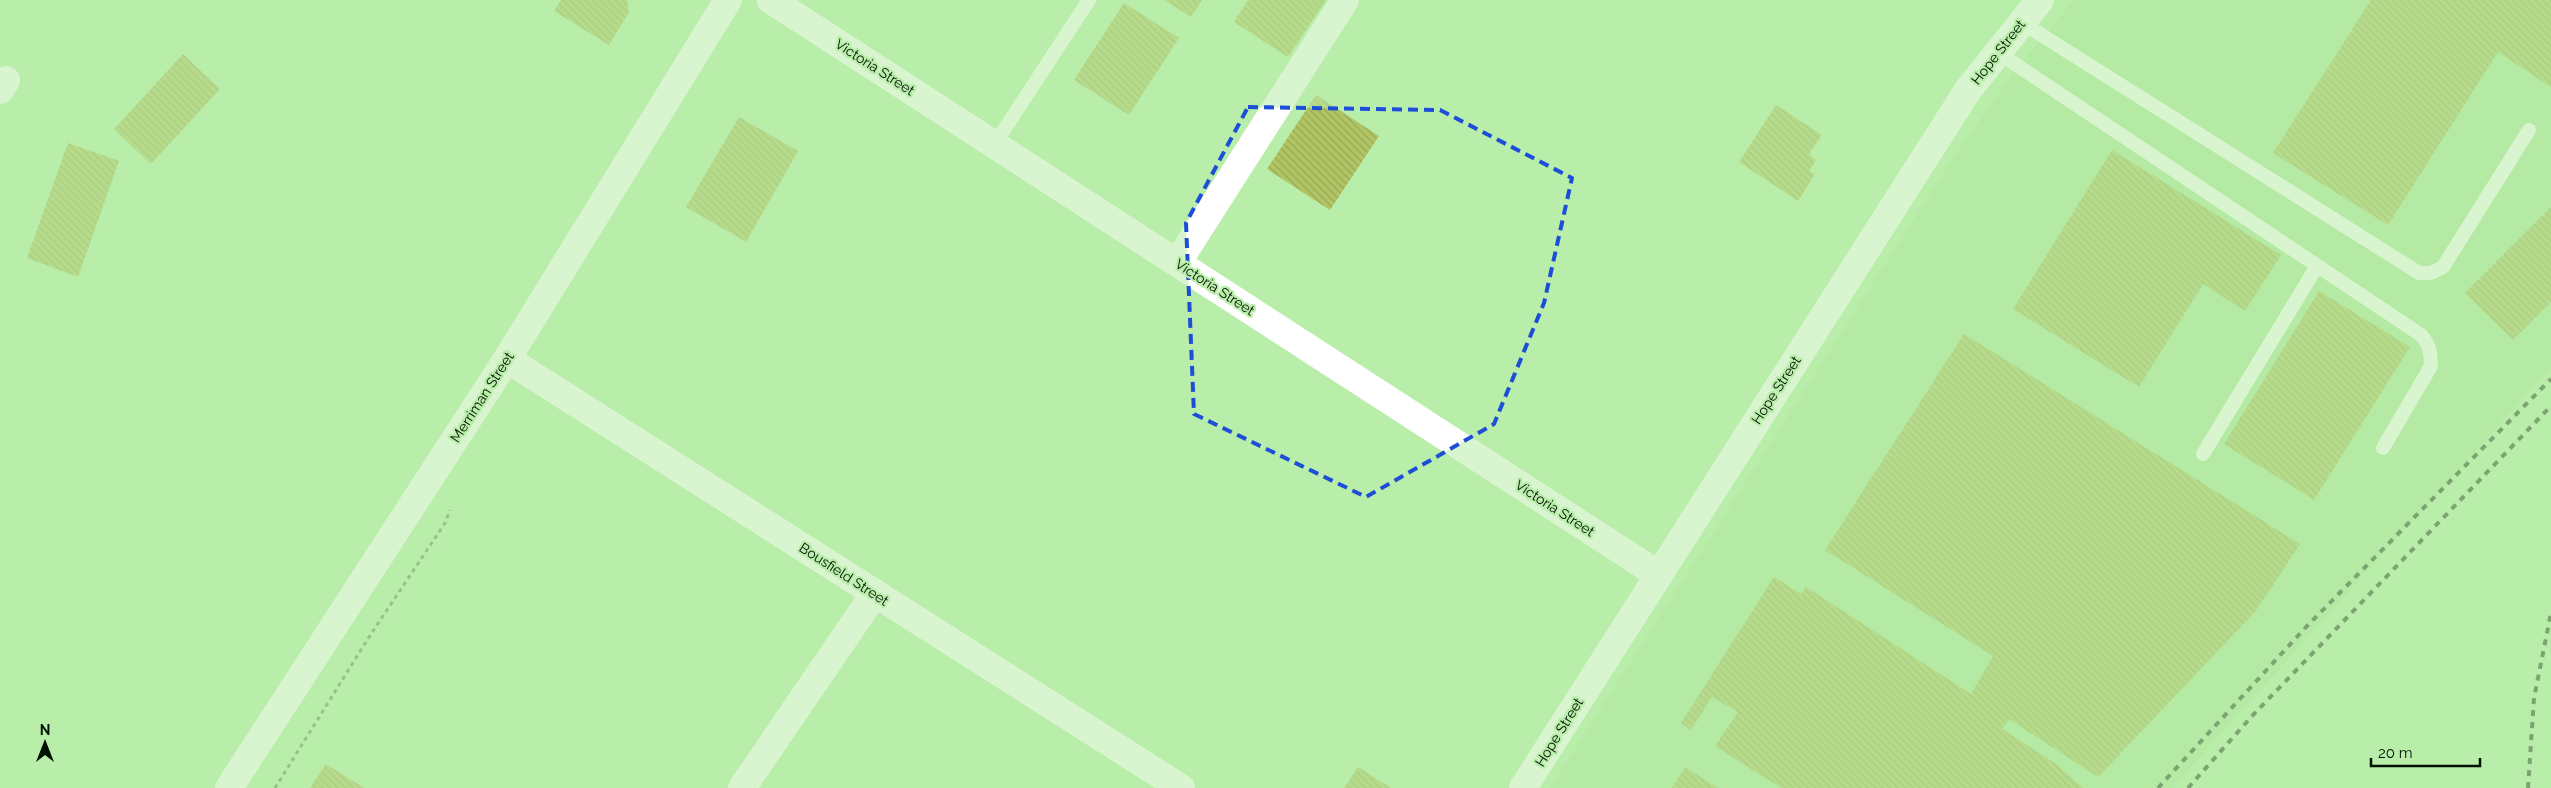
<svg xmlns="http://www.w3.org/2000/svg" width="2551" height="788" viewBox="0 0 2551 788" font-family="Raleway,sans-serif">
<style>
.built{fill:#ade69c}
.building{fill:url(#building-back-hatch)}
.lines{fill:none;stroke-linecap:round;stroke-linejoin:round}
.path{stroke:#698e61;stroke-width:3;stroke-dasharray:4 4;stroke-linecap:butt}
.service{stroke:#fff;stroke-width:14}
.minor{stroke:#fff;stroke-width:28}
.tertiary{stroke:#fff;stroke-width:28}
.rail{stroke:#324b2d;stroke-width:4;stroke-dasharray:6 6;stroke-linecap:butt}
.marked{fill:none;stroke:#1d4ed8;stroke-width:4;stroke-dasharray:10 6;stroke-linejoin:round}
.labels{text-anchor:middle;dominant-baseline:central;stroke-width:4.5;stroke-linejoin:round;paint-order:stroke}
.street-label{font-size:14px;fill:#011100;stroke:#b9edaa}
</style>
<defs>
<pattern id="building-back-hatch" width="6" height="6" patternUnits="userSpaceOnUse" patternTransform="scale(1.25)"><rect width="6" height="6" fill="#b2c565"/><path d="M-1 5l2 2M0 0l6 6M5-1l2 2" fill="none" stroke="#97a856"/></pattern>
</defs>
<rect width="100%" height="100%" fill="#b9edaa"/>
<polygon class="built" points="2074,0 2551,0 2551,367 2172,788 1550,788 1952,160 2015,70"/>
<g class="building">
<polygon points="561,0 627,0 629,12 609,45 554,11"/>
<polygon points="1164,0 1202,0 1191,17"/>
<polygon points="1248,0 1326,0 1288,57 1234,22"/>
<polygon points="2371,0 2551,0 2551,87 2498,52 2388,225 2273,153"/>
<polygon points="1124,3 1179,38 1129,115 1074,80"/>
<polygon points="183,54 220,89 151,164 114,129"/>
<polygon points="1316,95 1379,136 1330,210 1267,169"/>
<polygon points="1776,105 1822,135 1809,154 1816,160 1809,171 1815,174 1798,201 1739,162"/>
<polygon points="739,117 798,151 746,242 686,207"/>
<polygon points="68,143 119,161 78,277 27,258"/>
<polygon points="2112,150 2281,255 2245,311 2203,284 2139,387 2013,309"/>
<polygon points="2551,207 2551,302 2513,340 2465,293"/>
<polygon points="2319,291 2410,347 2314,500 2224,444"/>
<polygon points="1964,334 2300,544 2255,612 2098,777 2009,719 2002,729 2056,764 2083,788 1781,788 1715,746 1738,712 1712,697 1691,730 1681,723 1774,577 1801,594 1806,587 1971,694 1993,656 1825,550"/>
<polygon points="326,764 364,788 310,788"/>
<polygon points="1358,767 1391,788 1344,788"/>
<polygon points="1685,767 1718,788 1672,788"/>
</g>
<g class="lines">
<polyline class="path" points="275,788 369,637 445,523 450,510"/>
<g class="service">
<polyline points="2021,22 2419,273 2431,273 2443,267 2529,130"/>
<path d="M 1997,52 L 2421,335 C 2430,345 2431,353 2431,366 L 2383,448"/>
<polyline points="994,145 1089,0"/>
<polyline points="2203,454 2317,266"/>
</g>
<g class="minor">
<polyline points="771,0 1659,575"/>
<polyline points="0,90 6,80"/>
<polyline points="1177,263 1345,0"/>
<polyline points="507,359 1181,788"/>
<polyline points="229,788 507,359 728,0"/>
<polyline points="742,788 875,593"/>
</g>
<polyline class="tertiary" points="1523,788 1968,90 2040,0"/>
<g class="rail">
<polyline points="2158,788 2307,626 2551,379"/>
<polyline points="2188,788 2253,715 2551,406"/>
<polyline points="2528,788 2534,698 2551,613"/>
</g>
</g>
<path d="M0 0H2551V788H0ZM 1248,107 L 1440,110 L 1572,178 L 1544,303 L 1494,424 L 1366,497 L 1194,414 L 1186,223 Z" fill="#b9edaa" fill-opacity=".55" fill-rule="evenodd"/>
<path class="marked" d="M 1248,107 L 1440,110 L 1572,178 L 1544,303 L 1494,424 L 1366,497 L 1194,414 L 1186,223 Z"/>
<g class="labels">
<g class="street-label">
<text transform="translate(1998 52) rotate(-52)">Hope Street</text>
<text transform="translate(875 67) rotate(33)">Victoria Street</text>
<text transform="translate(1215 287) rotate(33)">Victoria Street</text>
<text transform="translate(1776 390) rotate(-57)">Hope Street</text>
<text transform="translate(482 397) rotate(-57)">Merriman Street</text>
<text transform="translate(1555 508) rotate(33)">Victoria Street</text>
<text transform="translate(844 574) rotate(33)">Bousfield Street</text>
<text transform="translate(1559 732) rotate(-58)">Hope Street</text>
</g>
</g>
<g transform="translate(45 743)" stroke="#b9edaa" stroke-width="4" paint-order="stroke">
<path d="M0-4L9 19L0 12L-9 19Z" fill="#011100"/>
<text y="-8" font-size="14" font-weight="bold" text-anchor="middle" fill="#011100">N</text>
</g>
<path d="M2371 758v8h109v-8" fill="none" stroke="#011100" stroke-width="2.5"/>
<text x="2378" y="758" font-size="15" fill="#011100" stroke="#b9edaa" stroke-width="4" paint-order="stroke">20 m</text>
</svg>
